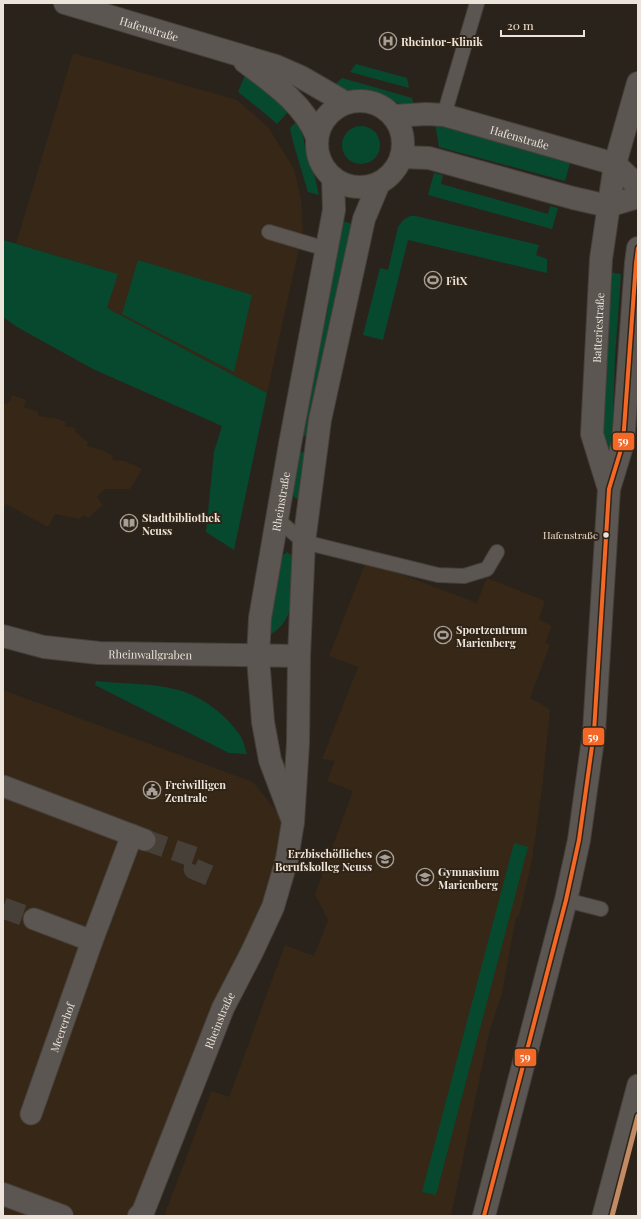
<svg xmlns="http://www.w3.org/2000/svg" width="641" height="1219" viewBox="0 0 641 1219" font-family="'Playfair Display',serif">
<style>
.built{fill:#372716}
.green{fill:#07492f}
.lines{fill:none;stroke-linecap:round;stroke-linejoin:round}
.pedestrian-tunnel{stroke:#474038;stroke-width:21;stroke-dasharray:21 10;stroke-linecap:butt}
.service-casing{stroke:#46403a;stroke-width:16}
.pedestrian-casing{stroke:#46403a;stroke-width:23}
.minor-casing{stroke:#46403a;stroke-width:24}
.secondary-casing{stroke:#46403a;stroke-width:24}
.service{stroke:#5b5651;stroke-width:14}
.pedestrian{stroke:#5b5651;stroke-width:21}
.minor{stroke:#5b5651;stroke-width:22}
.secondary{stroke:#5b5651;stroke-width:22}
.bus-1-casing{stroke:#302416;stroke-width:7}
.bus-1{stroke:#f36827;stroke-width:4}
.rail-1-casing{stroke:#302416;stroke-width:8}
.rail-1{stroke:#c18c65;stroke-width:5}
.bus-dot{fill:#ece3da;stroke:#302416;stroke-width:1.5}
.labels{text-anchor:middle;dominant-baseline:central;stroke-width:4;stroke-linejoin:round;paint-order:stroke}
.bus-label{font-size:10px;fill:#ece3da;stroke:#302416;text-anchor:end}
.street-label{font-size:11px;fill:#ece3da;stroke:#302416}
.poi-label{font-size:11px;font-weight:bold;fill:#ece3da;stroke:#302416;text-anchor:start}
.line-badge{stroke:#302416;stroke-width:1.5}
.badge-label{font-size:11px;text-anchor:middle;font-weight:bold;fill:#fff}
</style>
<rect width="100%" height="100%" fill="#2a231c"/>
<g class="built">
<polygon points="73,53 237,100 268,127 294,169 301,199 303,230 267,393 106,308 117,274 16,244"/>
<polygon points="12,395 26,400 24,407 38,412 38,416 51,418 52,417 66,422 65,426 75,428 75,432 88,442 87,446 100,450 101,449 113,456 112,460 125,461 142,469 130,489 105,489 97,497 103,505 88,518 83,515 80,519 55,514 48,527 6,504 3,509 3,403 6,404 10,401"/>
<polygon points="366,561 477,603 487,578 545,601 539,619 552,626 545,643 550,645 530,698 550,709 542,789 532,860 519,916 516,917 502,993 489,1033 451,1216 164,1216 211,1092 212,1091 229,1097 285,945 314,956 328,920 315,894 353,791 327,781 335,761 322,759 358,667 329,656"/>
<polygon points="3,690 253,782 290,828 273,901 135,1216 3,1216"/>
</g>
<g class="green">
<polygon points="356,64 407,78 409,88 350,72"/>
<polygon points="245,75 277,98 289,111 277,124 262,111 238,92"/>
<path d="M 342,78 L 412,98 L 414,107 C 400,106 391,99 379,94 C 368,90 356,92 345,90 C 341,89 337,88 333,86 Z"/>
<polygon points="297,121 303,136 307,157 314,173 319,195 308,192 293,142 290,128"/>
<polygon points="435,123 571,160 565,181 439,147"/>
<circle cx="361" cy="145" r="19"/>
<polygon points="434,173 443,175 441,184 548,214 550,206 558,208 552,229 428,195"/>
<polygon points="410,216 416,216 539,245 536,255 547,259 547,273 408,240 383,340 363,335 380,268 388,270 398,227 403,220"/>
<polygon points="342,221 356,225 311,437 303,436 313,373 328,309 329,285"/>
<polygon points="3,240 118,274 107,308 267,393 234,550 206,532 214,452 222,426 93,369 17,327 3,317"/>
<polygon points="138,260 252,295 234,372 122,314"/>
<polygon points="608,272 621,274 615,357 612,446 606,453 599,446"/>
<polygon points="300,452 308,453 301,497 296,499 293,495"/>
<path d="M 287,552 L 292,556 C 292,578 297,610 280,627 C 277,630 273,633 270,635 L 269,633 L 282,556 Z"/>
<path d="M 96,681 C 122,684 153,683 178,690 C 202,696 228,716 241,737 C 244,742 245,749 247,754 L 229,753 L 95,685 Z"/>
<polygon points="514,843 528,847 436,1195 422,1192"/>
</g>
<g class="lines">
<g class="pedestrian-tunnel">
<polyline points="145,840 197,858 194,869 218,879"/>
<polyline points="3,908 34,919"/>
</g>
<defs>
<g id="service">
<polyline points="444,115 477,3"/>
<polyline points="269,232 326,249"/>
<polyline points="278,520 304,542 438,575 464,576 487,569 497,552"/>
<polyline points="566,900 601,909"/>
</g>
<g id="pedestrian">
<polyline points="3,786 145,840"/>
<polyline points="34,919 92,941"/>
<path id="s1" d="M 31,1114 L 92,941 L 132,835"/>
<polyline points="603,1216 638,1085"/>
</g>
<g id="minor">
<path id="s2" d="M 65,3 L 276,66 L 301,77 L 346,103"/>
<path d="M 245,62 C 273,83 304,104 317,137"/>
<circle cx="360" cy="144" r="43"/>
<path id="s3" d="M 393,116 L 426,114 L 444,115 L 615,164 L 638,186"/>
<polyline points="401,157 429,158 573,198 608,206 638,197"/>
<path id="s4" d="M 3,636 L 44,647 L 99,653 L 299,656"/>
<path id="s5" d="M 291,816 L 270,760 L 263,722 L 258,657 L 260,618 L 290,444 L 334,210 L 333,178"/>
<polyline points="3,1194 62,1216"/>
<path id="s6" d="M 139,1216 L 143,1212 L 223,1008 L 252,952 L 273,907 L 287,859 L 293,822 L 298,743 L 299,656 L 304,542 L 320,420 L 364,219 L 379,183"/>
</g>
<g id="secondary">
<path id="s7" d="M 609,489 L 592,434 L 601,259 L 615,164 L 638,83"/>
<polyline points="484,1216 566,900 579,840 594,732 609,489 623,443 636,263 638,248"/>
</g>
</defs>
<use href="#service" class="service-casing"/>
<use href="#pedestrian" class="pedestrian-casing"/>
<use href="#minor" class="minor-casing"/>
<use href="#secondary" class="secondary-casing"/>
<use href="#service" class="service"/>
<use href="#pedestrian" class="pedestrian"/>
<use href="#minor" class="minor"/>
<use href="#secondary" class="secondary"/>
<defs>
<polyline id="bus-1" points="484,1216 566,900 579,840 594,732 609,489 623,443 636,263 638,248"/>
</defs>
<use href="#bus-1" class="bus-1-casing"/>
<use href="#bus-1" class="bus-1"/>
<defs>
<polyline id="rail-1" points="612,1216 638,1116"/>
</defs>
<use href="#rail-1" class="rail-1-casing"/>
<use href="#rail-1" class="rail-1"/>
</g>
<defs>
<symbol id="hospital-ring" viewBox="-11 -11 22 22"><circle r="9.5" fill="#302416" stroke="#a8a098" stroke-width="1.5"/><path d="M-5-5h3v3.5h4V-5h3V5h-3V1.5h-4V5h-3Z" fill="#a8a098"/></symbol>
<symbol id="stadium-ring" viewBox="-11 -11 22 22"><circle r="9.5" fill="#302416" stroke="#a8a098" stroke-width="1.5"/><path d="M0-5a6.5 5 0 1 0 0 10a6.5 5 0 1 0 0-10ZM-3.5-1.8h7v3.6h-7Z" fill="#a8a098"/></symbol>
<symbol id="library-ring" viewBox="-11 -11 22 22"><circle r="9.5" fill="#302416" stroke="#a8a098" stroke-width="1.5"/><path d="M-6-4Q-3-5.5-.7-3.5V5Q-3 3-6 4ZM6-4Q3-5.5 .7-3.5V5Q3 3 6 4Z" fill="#a8a098"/></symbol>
<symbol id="civic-ring" viewBox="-11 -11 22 22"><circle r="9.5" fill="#302416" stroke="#a8a098" stroke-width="1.5"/><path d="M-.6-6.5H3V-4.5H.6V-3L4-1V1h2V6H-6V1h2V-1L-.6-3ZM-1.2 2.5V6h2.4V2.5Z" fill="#a8a098"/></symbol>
<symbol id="school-ring" viewBox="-11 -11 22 22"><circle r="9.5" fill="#302416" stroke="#a8a098" stroke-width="1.5"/><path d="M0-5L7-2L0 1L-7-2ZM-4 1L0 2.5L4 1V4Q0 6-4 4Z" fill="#a8a098"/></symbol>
</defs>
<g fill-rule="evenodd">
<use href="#hospital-ring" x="378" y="31" width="20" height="20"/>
<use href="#stadium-ring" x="423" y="270" width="20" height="20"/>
<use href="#library-ring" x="119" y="513" width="20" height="20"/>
<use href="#stadium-ring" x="433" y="625" width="20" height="20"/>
<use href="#civic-ring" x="142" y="780" width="20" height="20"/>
<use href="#school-ring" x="375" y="849" width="20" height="20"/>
<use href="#school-ring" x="415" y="867" width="20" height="20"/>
</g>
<circle class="bus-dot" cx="606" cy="535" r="3.5"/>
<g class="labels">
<g class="bus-label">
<text x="598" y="535">Hafenstraße</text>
</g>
<g class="street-label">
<text stroke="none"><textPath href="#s2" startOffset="88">Hafenstraße</textPath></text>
<text stroke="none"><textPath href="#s3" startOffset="130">Hafenstraße</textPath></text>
<text stroke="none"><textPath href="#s7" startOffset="164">Batteriestraße</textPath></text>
<text stroke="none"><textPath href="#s5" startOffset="321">Rheinstraße</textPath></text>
<text stroke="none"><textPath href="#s4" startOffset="149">Rheinwallgraben</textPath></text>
<text stroke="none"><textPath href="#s6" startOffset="212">Rheinstraße</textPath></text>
<text stroke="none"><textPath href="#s1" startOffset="92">Meererhof</textPath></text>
</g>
<g class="poi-label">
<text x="401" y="41">Rheintor-Klinik</text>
<text x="446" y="280">FitX</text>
<text x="142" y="517">Stadtbibliothek<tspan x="142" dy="13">Neuss</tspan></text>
<text x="456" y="629">Sportzentrum<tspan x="456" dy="13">Marienberg</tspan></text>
<text x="165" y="784">Freiwilligen<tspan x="165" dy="13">Zentrale</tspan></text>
<text x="372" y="853" text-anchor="end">Erzbischöfliches<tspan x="372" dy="13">Berufskolleg Neuss</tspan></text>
<text x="438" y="871">Gymnasium<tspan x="438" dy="13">Marienberg</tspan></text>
</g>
</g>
<g class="line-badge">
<rect x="612" y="432" width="23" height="19" rx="4" fill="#f36827"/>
<rect x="582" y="727" width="23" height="19" rx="4" fill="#f36827"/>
<rect x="514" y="1048" width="23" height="19" rx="4" fill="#f36827"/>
</g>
<g class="badge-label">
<text x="623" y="445">59</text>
<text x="593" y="741">59</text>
<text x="525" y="1061">59</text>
</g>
<rect width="641" height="1219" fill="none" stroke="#ece3da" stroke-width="8"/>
<path d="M501 30v6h83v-6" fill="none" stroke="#ece3da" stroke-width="2"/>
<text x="507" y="30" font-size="12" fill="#ece3da" stroke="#302416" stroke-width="3" paint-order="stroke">20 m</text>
</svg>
